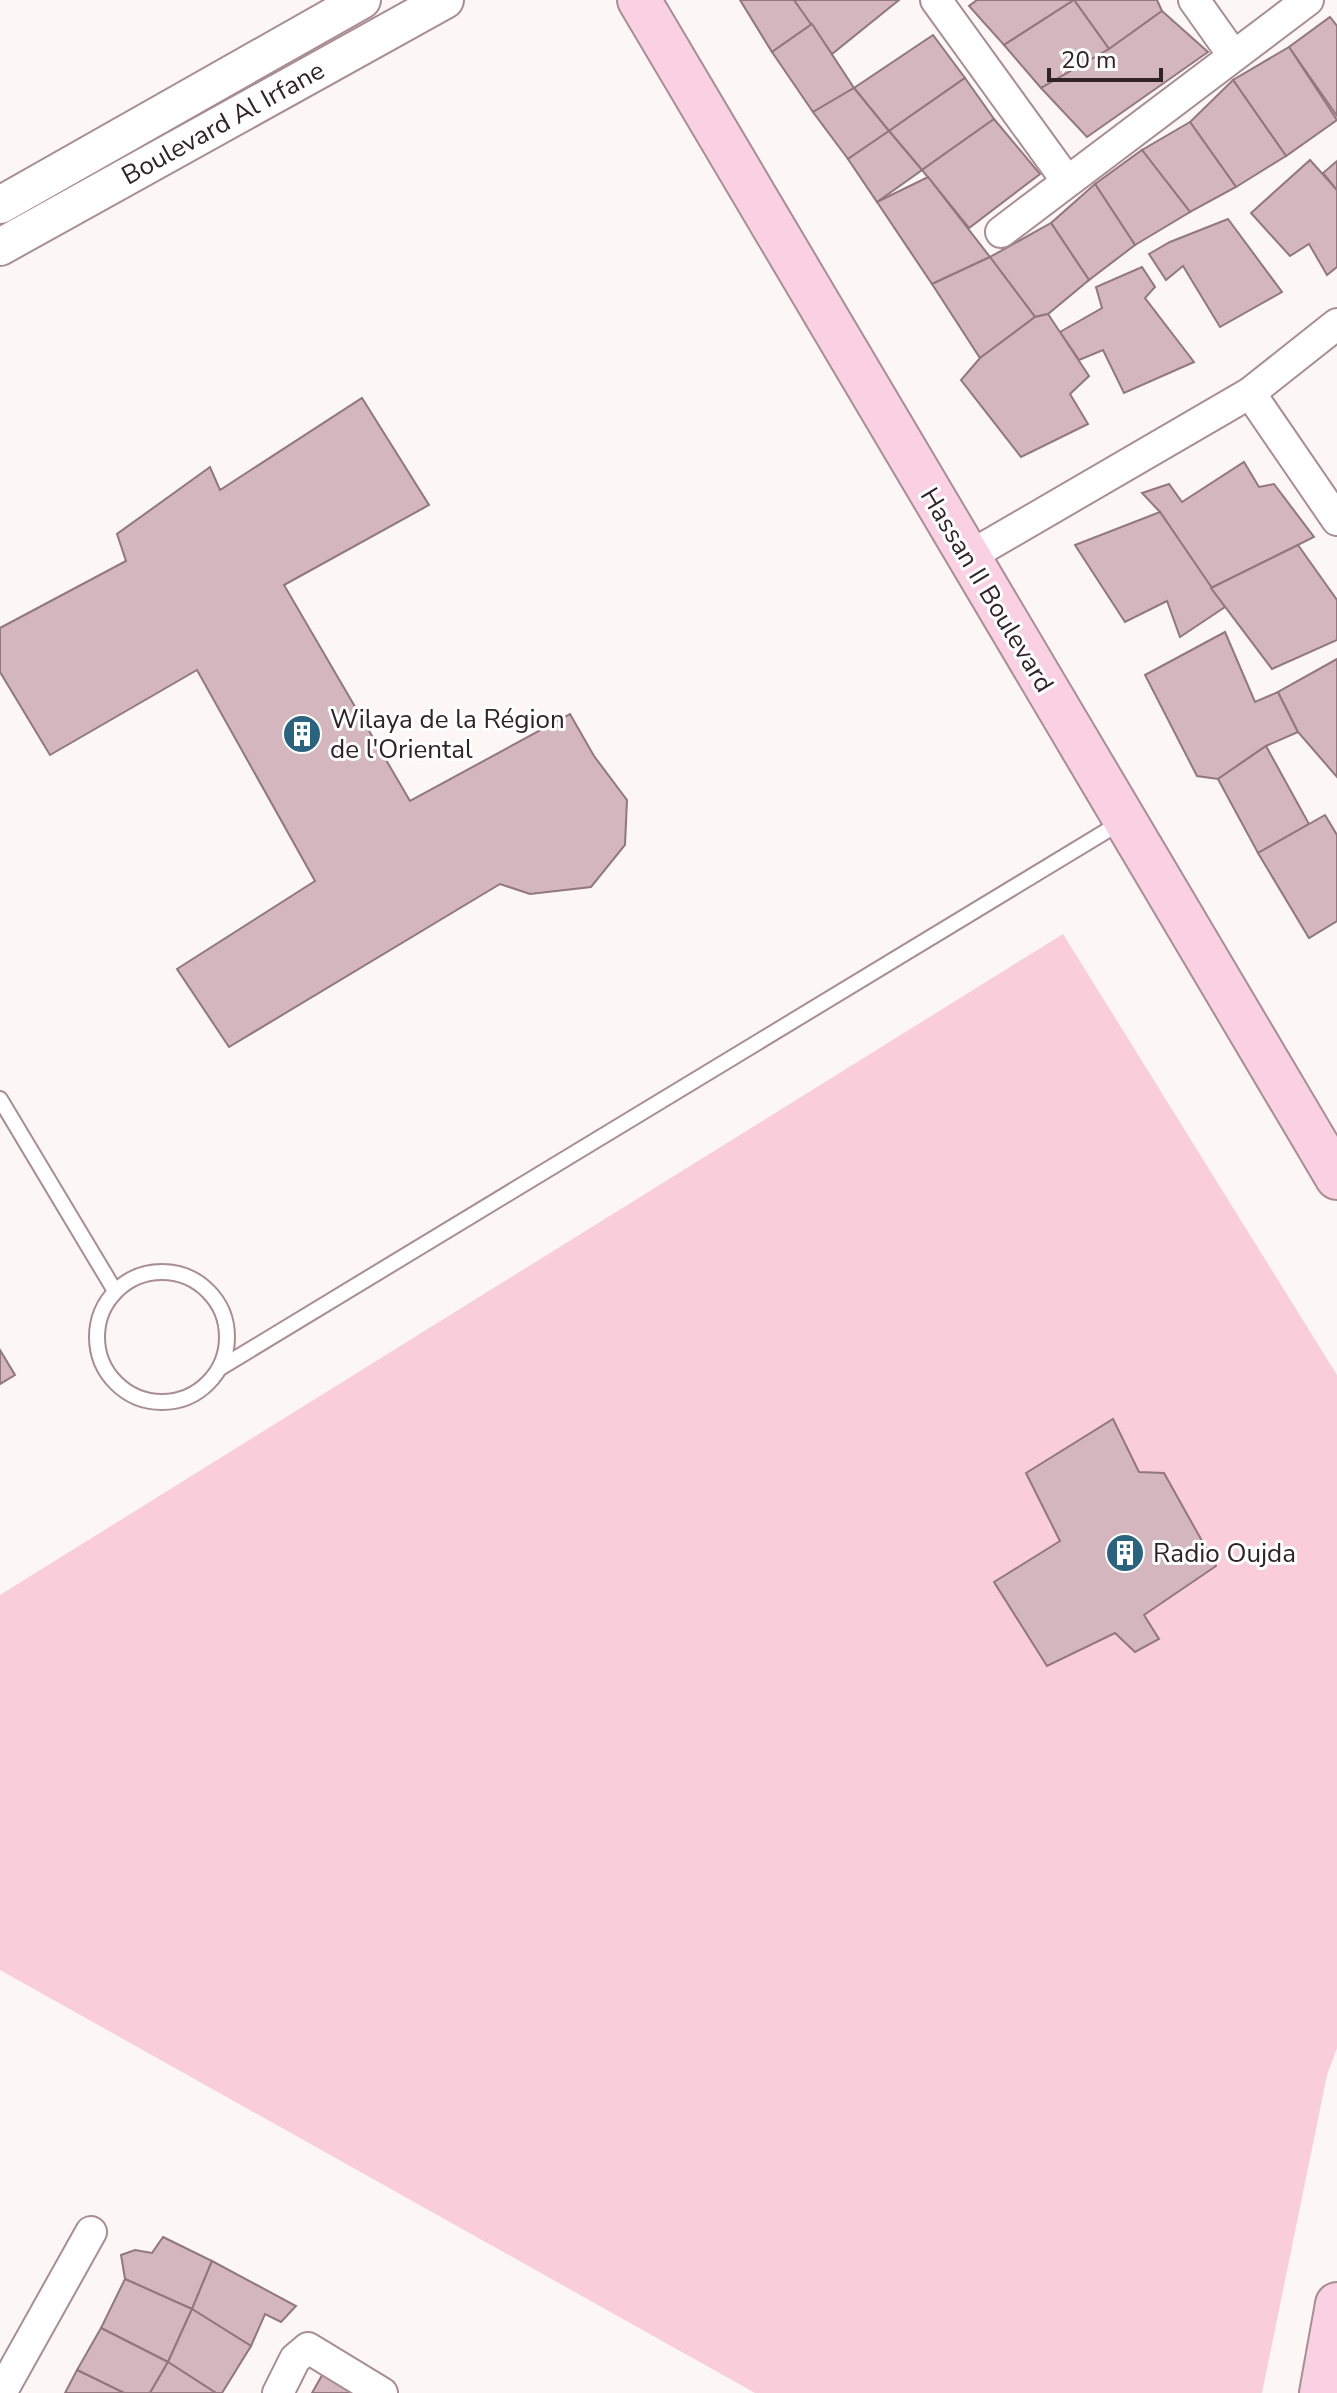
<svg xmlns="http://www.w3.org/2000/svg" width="1337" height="2393" viewBox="0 0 1337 2393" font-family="'Nunito Sans',sans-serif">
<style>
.green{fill:#f9ceda}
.building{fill:#d3b6be;stroke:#92777f;stroke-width:2}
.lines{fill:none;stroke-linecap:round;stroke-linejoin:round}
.service-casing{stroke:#a98d95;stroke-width:18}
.minor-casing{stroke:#a98d95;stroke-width:34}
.tertiary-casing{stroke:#a98d95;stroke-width:40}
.secondary-casing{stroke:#a98d95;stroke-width:46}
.service{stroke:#fff;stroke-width:14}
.minor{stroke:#fff;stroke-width:30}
.tertiary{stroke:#fff;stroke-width:36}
.secondary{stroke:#fad1e1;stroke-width:42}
.labels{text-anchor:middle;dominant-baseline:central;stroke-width:6;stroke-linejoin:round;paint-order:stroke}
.street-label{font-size:26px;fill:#2f2327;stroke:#fff}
.poi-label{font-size:26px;fill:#2f2327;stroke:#fff;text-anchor:start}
</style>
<rect width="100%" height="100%" fill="#fcf6f7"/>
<polygon class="green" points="1063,934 1337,1375 1337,2048 1327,2075 1262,2393 755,2393 0,1970 0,1595"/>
<g class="building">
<polygon points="740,0 794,0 812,24 772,52"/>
<polygon points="794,0 899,0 832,54"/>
<polygon points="977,0 1074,0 1004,45 969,6"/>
<polygon points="1074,0 1157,0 1162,11 1109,49"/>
<polygon points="1074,0 1109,49 1041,88 1004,45"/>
<polygon points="1162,11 1208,52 1087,137 1041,88 1109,49"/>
<polygon points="1330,17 1337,26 1337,116 1289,47"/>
<polygon points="812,24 854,88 813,112 772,52"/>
<polygon points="933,35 965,78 889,131 854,88"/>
<polygon points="1289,47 1337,120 1286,156 1233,80"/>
<polygon points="965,78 994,119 922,170 889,131"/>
<polygon points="1233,80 1286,156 1236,187 1190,122"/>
<polygon points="854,88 889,131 848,159 813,112"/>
<polygon points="994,119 1040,174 969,228 922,170"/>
<polygon points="1190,122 1236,187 1190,212 1142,150"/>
<polygon points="889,131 922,170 877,202 848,159"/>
<polygon points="1142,150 1190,212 1135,245 1095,184"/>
<polygon points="1310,160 1337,190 1337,267 1327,275 1309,244 1290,256 1251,213"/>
<polygon points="1337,161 1337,190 1323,173"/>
<polygon points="928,177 990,257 932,284 877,202"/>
<polygon points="1095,184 1135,245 1089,280 1051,223"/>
<polygon points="1228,219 1282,292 1220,327 1183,266 1166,280 1149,254 1170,242"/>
<polygon points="1051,223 1089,280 1048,314 1035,317 990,257"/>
<polygon points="990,257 1035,317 980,358 932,284"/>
<polygon points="1142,267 1155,287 1145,298 1194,362 1124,393 1103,350 1079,360 1060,332 1102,308 1096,287"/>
<polygon points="1048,314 1089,376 1070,394 1088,424 1021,457 961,380 980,358 1035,317"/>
<polygon points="362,398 429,505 284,585 410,801 570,714 594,756 627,800 625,845 591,887 530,894 500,884 229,1047 177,969 315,881 197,670 50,755 0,672 0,628 126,561 117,534 210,467 220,490"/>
<polygon points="1244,462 1259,487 1274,484 1314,537 1211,588 1160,512 1142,493 1169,484 1182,502"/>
<polygon points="1160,512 1225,607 1180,637 1167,601 1125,622 1075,545"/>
<polygon points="1298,545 1337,600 1337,640 1272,669 1211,588"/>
<polygon points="1225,632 1255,702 1278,692 1298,732 1266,746 1218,779 1197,776 1145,675"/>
<polygon points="1337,659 1337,777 1298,732 1278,692"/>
<polygon points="1266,746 1309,824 1258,853 1218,779"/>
<polygon points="1325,815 1337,835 1337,921 1309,938 1258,853"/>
<polygon points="0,1350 15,1375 0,1384"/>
<polygon points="1113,1419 1139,1472 1164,1473 1216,1566 1144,1615 1159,1639 1135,1652 1115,1633 1047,1666 994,1582 1060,1541 1026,1473"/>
<polygon points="163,2237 212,2261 192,2309 125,2279 121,2255 135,2250 152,2253"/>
<polygon points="212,2261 296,2306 281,2322 265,2314 251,2346 192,2309"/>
<polygon points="125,2279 192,2309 168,2362 101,2328"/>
<polygon points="192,2309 251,2346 222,2393 216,2393 168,2362"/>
<polygon points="101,2328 168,2362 150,2393 124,2393 77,2370"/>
<polygon points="168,2362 216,2393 150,2393"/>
<polygon points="77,2370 124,2393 65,2393"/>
<polygon points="325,2370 364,2393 312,2393"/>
</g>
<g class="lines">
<defs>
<g id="service">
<polyline points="0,1099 115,1291"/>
<circle cx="162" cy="1337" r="65"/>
<polyline points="220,1368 1123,821"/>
</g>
<g id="minor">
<polyline points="936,0 1067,181"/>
<polyline points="1194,0 1233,55"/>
<polyline points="1001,232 1308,0"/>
<polyline points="1250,393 1337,520"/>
<polyline points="968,557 1250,393 1337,324"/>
<polyline points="1,2393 91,2232"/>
<polyline points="278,2393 295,2359 308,2348 382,2393"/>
</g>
<g id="tertiary">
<polyline points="0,205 362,0"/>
<polyline points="0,247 445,0"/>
</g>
<g id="secondary">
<polyline points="639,0 1337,1178"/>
<polyline points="1321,2393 1337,2304"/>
</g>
</defs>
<use href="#service" class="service-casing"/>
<use href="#minor" class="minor-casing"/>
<use href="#tertiary" class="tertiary-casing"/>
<use href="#secondary" class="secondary-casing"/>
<use href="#service" class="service"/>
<use href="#minor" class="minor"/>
<use href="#tertiary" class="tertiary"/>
<use href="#secondary" class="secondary"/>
</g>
<defs>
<symbol id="building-disc" viewBox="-11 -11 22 22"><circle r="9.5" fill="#2b627d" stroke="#fff"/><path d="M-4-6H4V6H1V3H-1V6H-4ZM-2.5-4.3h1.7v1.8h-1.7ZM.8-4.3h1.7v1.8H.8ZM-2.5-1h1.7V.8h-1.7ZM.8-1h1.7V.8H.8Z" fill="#fff"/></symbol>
</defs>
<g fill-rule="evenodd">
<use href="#building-disc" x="280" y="712" width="44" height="44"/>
<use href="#building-disc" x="1103" y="1531" width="44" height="44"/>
</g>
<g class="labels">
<g class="street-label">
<text transform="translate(223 123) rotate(-29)">Boulevard Al Irfane</text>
<text transform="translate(987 590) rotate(59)">Hassan II Boulevard</text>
</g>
<g class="poi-label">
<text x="330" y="719">Wilaya de la Région<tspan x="330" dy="30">de l'Oriental</tspan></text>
<text x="1153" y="1553">Radio Oujda</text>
</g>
</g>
<path d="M1049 68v12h112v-12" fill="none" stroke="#2f2327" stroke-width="4"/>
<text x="1061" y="68" font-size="24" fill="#2f2327" stroke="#ffffff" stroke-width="6" paint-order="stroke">20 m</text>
</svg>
